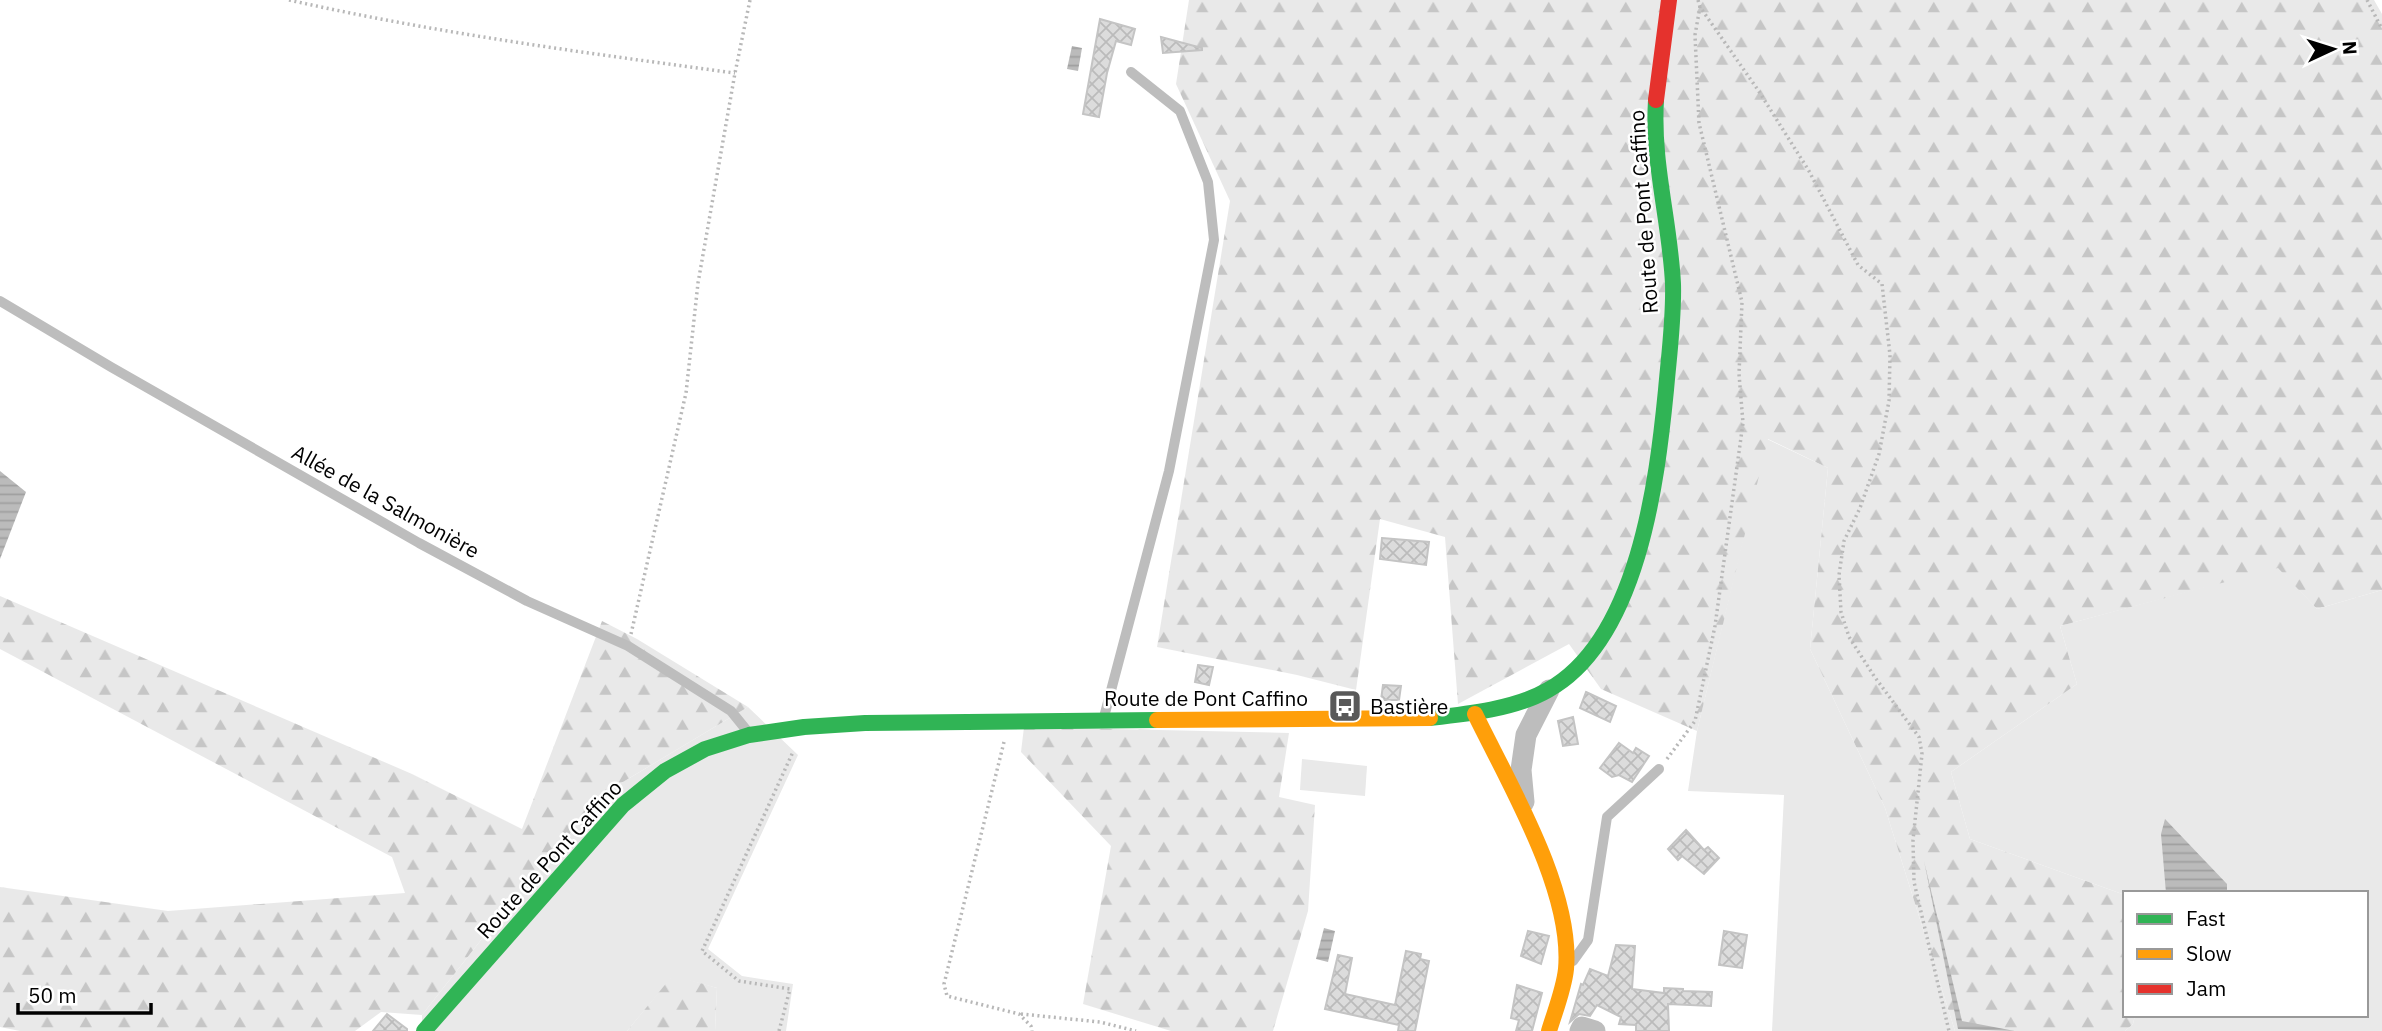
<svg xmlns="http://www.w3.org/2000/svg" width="2382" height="1031" viewBox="0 0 2382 1031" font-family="'IBM Plex Sans',sans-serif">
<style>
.green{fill:#e9e9e9}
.forest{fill:url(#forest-firs)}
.water{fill:url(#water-rules)}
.building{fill:url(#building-cross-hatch);stroke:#c4c4c4;stroke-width:2}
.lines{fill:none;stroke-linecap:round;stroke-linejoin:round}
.path{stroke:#b8b8b8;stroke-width:3.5;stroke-dasharray:2 3.5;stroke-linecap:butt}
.lane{stroke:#bdbdbd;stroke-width:10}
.street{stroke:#bdbdbd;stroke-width:21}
.fast{stroke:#30b455;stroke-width:16}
.slow{stroke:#ff9f0a;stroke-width:16}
.jam{stroke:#e5322d;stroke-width:16}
.labels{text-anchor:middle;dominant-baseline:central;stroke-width:5;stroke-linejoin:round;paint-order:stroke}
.street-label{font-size:21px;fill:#000;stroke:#fff}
.poi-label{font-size:21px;fill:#000;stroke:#fff;text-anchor:start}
</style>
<defs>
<pattern id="forest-firs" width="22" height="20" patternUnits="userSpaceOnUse" patternTransform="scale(1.75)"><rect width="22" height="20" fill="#e9e9e9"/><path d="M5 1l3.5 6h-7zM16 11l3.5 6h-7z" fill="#c6c6c6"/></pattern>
<pattern id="water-rules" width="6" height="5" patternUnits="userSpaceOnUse" patternTransform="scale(1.75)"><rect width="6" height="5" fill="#bbb"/><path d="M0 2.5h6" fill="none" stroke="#9f9f9f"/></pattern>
<pattern id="building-cross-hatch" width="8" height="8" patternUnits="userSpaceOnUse" patternTransform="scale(1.75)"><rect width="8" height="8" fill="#dcdcdc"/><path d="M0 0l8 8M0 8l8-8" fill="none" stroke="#bbb"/></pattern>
</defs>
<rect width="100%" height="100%" fill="#fff"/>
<g class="green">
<polygon points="1767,439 1828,468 1810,649 1885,808 1955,1031 1772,1031 1784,795 1688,791 1697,731"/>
<polygon points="2278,567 2317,609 2382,590 2382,1031 2125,1031 2133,1024 2135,1015 2366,1015 2366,893 2125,893 2125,895 1970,839 1951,772 2077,684 2060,626"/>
<polygon points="748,707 798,755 708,949 742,976 793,984 786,1031 715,1031 717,988 673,976 627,1031 422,1031 422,1015 496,921 603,794"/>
<polygon points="1302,759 1367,766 1365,796 1300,790"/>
</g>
<g class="forest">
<polygon points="1189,0 2374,0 2382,14 2382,590 2317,609 2278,568 2060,626 2077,684 1951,772 1970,839 2125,895 2125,1015 2135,1015 2133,1024 2125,1031 1955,1031 1885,808 1810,649 1828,468 1768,439 1697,731 1601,689 1569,644 1458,704 1445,537 1380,519 1356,690 1297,675 1157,647 1230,201 1176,84"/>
<polygon points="0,596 412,774 522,829 602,621 637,639 748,707 603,794 496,921 422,1015 381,1012 355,1031 20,1031 0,1027 0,887 168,911 405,893 392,857 0,649"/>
<polygon points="1024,727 1289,733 1279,797 1315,805 1308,911 1273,1031 1171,1031 1083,1004 1111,846 1021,752"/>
<polygon points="673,975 717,988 715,1031 627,1031"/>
</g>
<g class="water">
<polygon points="1072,46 1082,48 1078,71 1067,69"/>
<polygon points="0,471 26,492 0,559"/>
<polygon points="2165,819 2227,884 2227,893 2166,893 2161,834"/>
<polygon points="1924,861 1962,1021 2015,1031 1958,1029"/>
<polygon points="1324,928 1335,931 1328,962 1316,959"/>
</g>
<g class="building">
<polygon points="1100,19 1135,29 1131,45 1116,41 1107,73 1099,117 1083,114"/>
<polygon points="1161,37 1202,48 1202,50 1163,53"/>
<polygon points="1382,538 1429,542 1426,565 1380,559"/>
<polygon points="1198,665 1213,667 1209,685 1195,682"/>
<polygon points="1383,685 1401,686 1399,700 1381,700"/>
<polygon points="1586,692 1616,706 1610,722 1580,708"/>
<polygon points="1573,717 1578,744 1563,746 1558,721"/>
<polygon points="1619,743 1633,753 1636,748 1649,756 1632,782 1619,775 1612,777 1600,768"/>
<polygon points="1686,830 1704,850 1708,847 1719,858 1704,874 1682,856 1678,860 1668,849"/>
<polygon points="1528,931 1549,936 1541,964 1521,956"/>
<polygon points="1724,931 1747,935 1742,968 1719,965"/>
<polygon points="1616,945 1635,946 1632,989 1664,993 1664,988 1683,989 1683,991 1712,992 1711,1006 1668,1004 1669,1031 1636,1031 1636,1025 1619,1024 1621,1017 1597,1005 1590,1016 1579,1014 1570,1022 1581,984 1583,985 1590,969 1608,976"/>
<polygon points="1406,951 1421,954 1420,959 1429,961 1415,1031 1398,1031 1399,1025 1325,1009 1338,955 1352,958 1345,994 1395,1005"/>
<polygon points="1517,985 1542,993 1532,1031 1516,1031 1519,1020 1511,1018"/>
<polygon points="387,1014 407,1029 407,1031 373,1031"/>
</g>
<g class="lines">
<g class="path">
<path d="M 289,0 C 436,33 585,53 735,73"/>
<polyline points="1698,0 1700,7 1758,90 1809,171 1858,265 1882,284 1890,355 1889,401 1879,454 1860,508 1844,541 1839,575 1841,612 1849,637 1874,676 1919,737 1922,754 1913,840 1914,882 1949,1031"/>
<polyline points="2367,0 2382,29"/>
<polyline points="631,634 686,393 698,283 735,73 750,0"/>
<polyline points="1004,742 944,984 947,996 1019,1014 1031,1026 1032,1031"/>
<polyline points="1667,759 1695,721 1715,626 1743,423 1739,374 1742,302 1699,123 1695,35 1700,7"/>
<polyline points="1021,1014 1100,1022 1136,1031"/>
<polyline points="779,1031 790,989 739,981 702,951 793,752"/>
</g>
<g class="lane">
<polyline points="0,301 111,367 419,543 527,601 628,646 731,711 748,732"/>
<polyline points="1104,717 1169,471 1214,240 1208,182 1180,111 1131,72"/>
<polyline points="1573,961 1588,940 1607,817 1659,769"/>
</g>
<g class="street">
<polyline points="1524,802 1521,770 1526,735 1549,690"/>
<polyline points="1580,1031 1582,1027 1595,1031"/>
</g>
<g class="fast">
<path d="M 1430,718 C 1467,714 1515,709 1548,690 C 1638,640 1657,482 1666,390 C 1669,355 1674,319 1673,284 C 1670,221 1652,164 1656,100"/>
<polyline points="424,1031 623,805 665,771 705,749 749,735 804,727 865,723 1157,720"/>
</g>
<g class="slow">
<path d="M 1475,714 C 1509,784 1573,891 1566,969 C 1564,989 1555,1011 1549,1031"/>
<polyline points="1157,720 1430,718"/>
</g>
<polyline class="jam" points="1656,100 1669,0"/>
</g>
<defs>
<symbol id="bus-square" viewBox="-11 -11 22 22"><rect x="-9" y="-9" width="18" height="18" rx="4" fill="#595959" stroke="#fff"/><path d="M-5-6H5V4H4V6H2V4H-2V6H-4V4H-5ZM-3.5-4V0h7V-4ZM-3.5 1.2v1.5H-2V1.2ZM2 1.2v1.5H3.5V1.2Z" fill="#fff"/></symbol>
</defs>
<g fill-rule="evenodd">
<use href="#bus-square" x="1326" y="687" width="38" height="38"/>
</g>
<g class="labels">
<g class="street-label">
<text transform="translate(1643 212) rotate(-94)">Route de Pont Caffino</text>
<text transform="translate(386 501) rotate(29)">Allée de la Salmonière</text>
<text x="1206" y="698">Route de Pont Caffino</text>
<text transform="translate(549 859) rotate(-48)">Route de Pont Caffino</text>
</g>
<g class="poi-label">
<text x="1370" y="706">Bastière</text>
</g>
</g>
<rect x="2123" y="891" width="245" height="126" fill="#ffffff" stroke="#999999" stroke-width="2"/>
<rect x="2137" y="914" width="35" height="10" fill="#30b455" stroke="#999999" stroke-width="2"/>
<text x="2186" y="926" font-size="21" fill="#000000">Fast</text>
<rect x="2137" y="949" width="35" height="10" fill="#ff9f0a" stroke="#999999" stroke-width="2"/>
<text x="2186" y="961" font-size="21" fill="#000000">Slow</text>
<rect x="2137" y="984" width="35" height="10" fill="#e5322d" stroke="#999999" stroke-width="2"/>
<text x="2186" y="996" font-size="21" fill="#000000">Jam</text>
<g transform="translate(2333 49) rotate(86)" stroke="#ffffff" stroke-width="5" paint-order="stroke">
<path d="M0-5L12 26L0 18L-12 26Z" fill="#000000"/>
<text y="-10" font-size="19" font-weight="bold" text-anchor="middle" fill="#000000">N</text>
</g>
<path d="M18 1003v10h133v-10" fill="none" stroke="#000000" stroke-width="3.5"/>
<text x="28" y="1003" font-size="21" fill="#000000" stroke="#ffffff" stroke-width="5" paint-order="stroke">50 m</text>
</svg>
